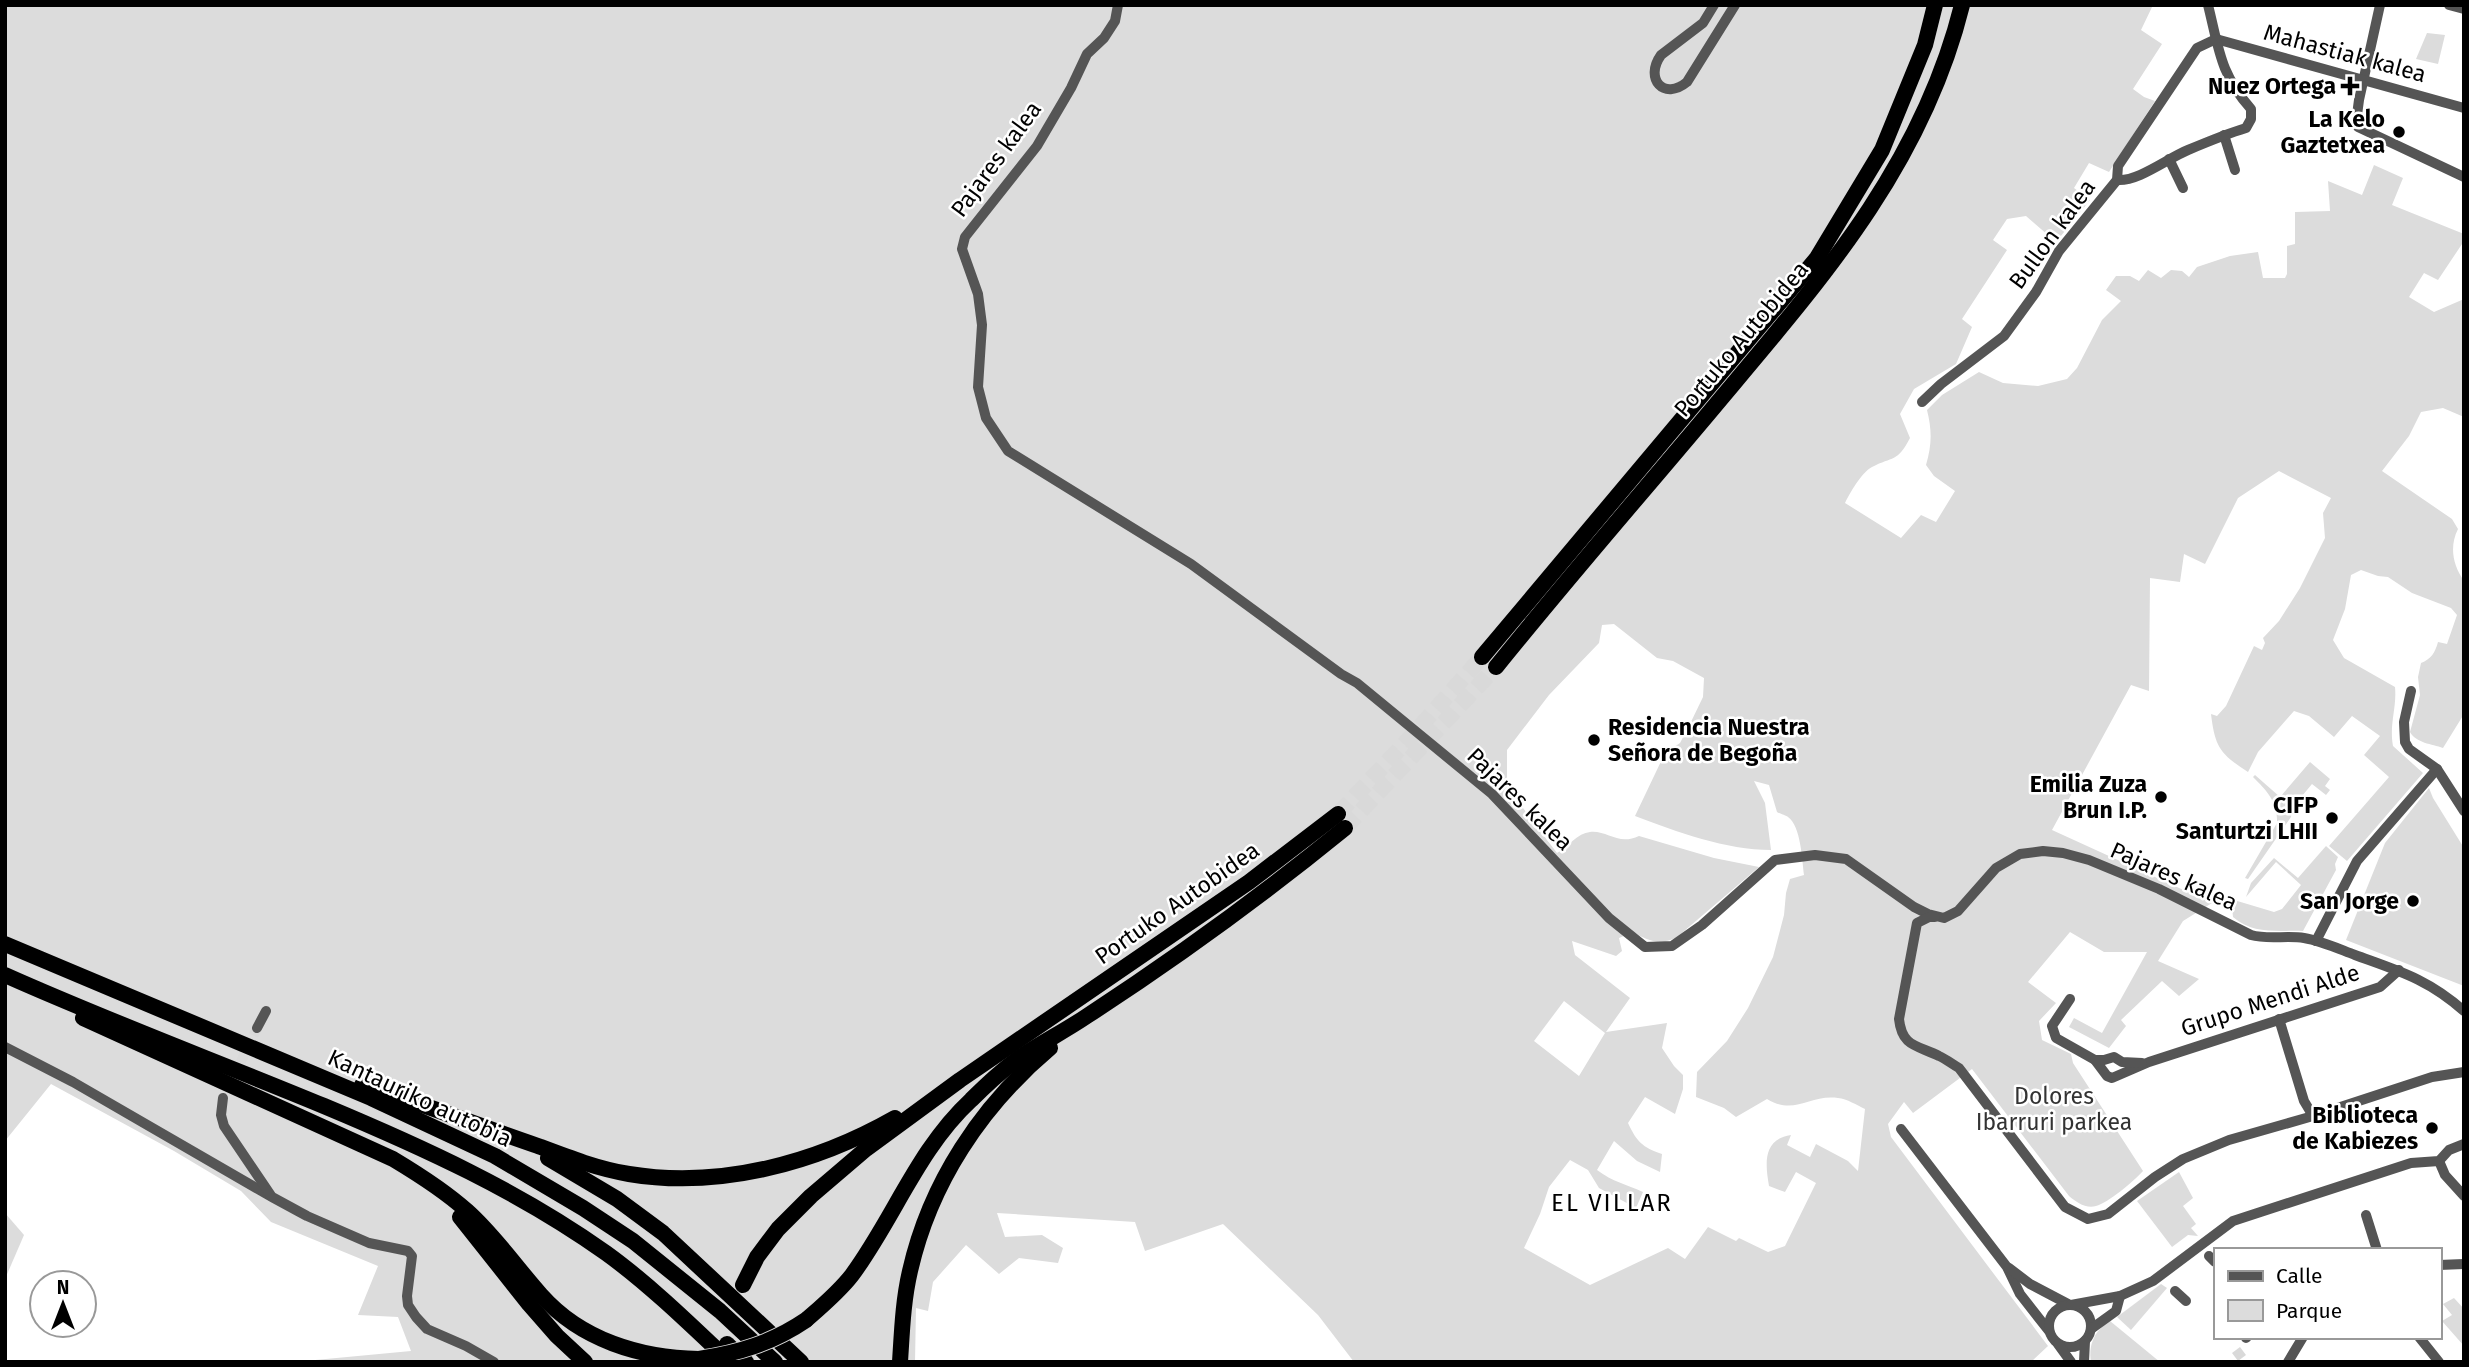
<svg xmlns="http://www.w3.org/2000/svg" width="2469" height="1367" viewBox="0 0 2469 1367" font-family="'Fira Sans',sans-serif">
<style>
.green{fill:#dcdcdc;fill-rule:evenodd}
.lines{fill:none;stroke-linecap:round;stroke-linejoin:round}
.minor-tunnel{stroke:#d9d9d9;stroke-width:10;stroke-dasharray:10 5;stroke-linecap:butt}
.highway-tunnel{stroke:#d9d9d9;stroke-width:16;stroke-dasharray:16 8;stroke-linecap:butt}
.highway-casing{stroke:#dbdbdb;stroke-width:18}
.minor{stroke:#555;stroke-width:10}
.highway{stroke:#000;stroke-width:16}
.highway-bridge-casing{stroke:#dbdbdb;stroke-width:18;stroke-linecap:butt}
.highway-bridge{stroke:#000;stroke-width:16}
.poi-dot{fill:#000;stroke:#fff;stroke-width:2.5}
.labels{text-anchor:middle;dominant-baseline:central;stroke-width:5;stroke-linejoin:round;paint-order:stroke}
.street-label{font-size:23px;fill:#000;stroke:#fff}
.poi-label{font-size:23px;font-weight:bold;fill:#000;stroke:#fff;text-anchor:end}
.park-label{font-size:23px;fill:#333;stroke:#fff}
.neighbourhood-label{font-size:24px;letter-spacing:2px;fill:#000;stroke:#fff}
</style>
<rect width="100%" height="100%" fill="#fff"/>
<g class="green">
<path d="M 5,5 L 2153,5 L 2141,30 L 2162,44 L 2133,89 L 2144,97 L 2155,101 L 2109,172 L 2089,163 L 2074,188 L 2090,200 L 2056,242 L 2026,216 L 2007,219 L 1993,240 L 2007,250 L 1962,319 L 1972,327 L 1956,364 L 1914,389 L 1900,414 L 1910,438 C 1897,463 1893,456 1872,467 C 1861,473 1850,493 1845,503 L 1901,538 L 1921,515 L 1936,522 L 1955,491 L 1934,476 L 1926,465 C 1932,445 1932,430 1927,410 L 1942,395 L 1979,372 L 2003,383 L 2038,386 L 2067,379 L 2077,368 L 2102,320 L 2121,301 L 2106,290 L 2116,276 L 2130,276 L 2139,281 L 2148,270 L 2161,278 L 2171,270 L 2182,271 L 2189,277 L 2197,267 L 2230,256 L 2258,252 L 2263,278 L 2285,278 L 2287,274 L 2287,246 L 2295,244 L 2295,212 L 2330,211 L 2328,181 L 2362,195 L 2374,165 L 2403,178 L 2392,205 L 2464,234 L 2464,241 L 2438,280 L 2424,273 L 2409,297 L 2434,312 L 2464,299 L 2464,417 L 2443,408 L 2421,412 L 2409,436 L 2382,471 L 2452,519 L 2458,529 C 2449,547 2453,565 2464,581 L 2464,714 L 2443,748 C 2432,744 2416,743 2410,732 L 2420,695 L 2418,677 L 2421,663 C 2431,659 2435,653 2438,642 L 2447,644 L 2457,615 L 2451,608 L 2412,593 L 2388,577 L 2378,576 L 2361,570 L 2351,575 L 2345,609 L 2333,640 L 2344,658 L 2395,687 C 2397,708 2389,724 2393,746 L 2423,773 L 2347,861 L 2329,846 L 2389,777 L 2364,755 L 2380,736 L 2352,716 L 2334,737 L 2309,716 L 2294,711 L 2258,752 L 2248,772 C 2220,754 2215,747 2211,714 L 2217,716 L 2226,706 L 2254,646 L 2262,650 L 2265,643 L 2263,638 L 2279,621 L 2300,588 L 2325,538 L 2323,513 L 2331,498 L 2279,471 L 2238,498 L 2205,564 L 2184,554 L 2180,582 L 2150,578 L 2149,691 L 2131,685 L 2052,830 L 2212,903 L 2183,921 L 2158,961 L 2199,979 L 2179,996 L 2162,981 L 2121,1020 L 2126,1026 L 2109,1048 L 2069,1027 L 2074,1018 L 2102,1033 L 2147,952 L 2104,952 L 2070,932 L 2028,982 L 2056,1003 L 2039,1021 L 2042,1040 L 2071,1054 L 2073,1063 L 2143,1171 C 2134,1181 2108,1203 2096,1206 C 2086,1209 2076,1202 2069,1196 L 1972,1069 L 1913,1113 L 1904,1102 L 1888,1124 L 1891,1137 L 2048,1346 L 2031,1362 L 1354,1362 L 1318,1315 L 1223,1224 L 1145,1251 L 1135,1222 L 997,1213 L 1005,1237 L 1042,1235 L 1063,1248 L 1058,1263 L 1019,1258 L 999,1274 L 966,1245 L 933,1282 L 928,1311 L 916,1308 L 915,1362 L 294,1362 L 411,1351 L 398,1317 L 358,1315 L 378,1266 L 271,1222 L 241,1191 L 174,1151 L 51,1084 L 5,1141 ZM 1614,624 L 1657,658 L 1673,661 L 1704,678 L 1703,697 L 1689,726 L 1680,743 L 1665,753 L 1635,816 C 1677,832 1726,850 1771,850 L 1765,803 L 1754,781 L 1769,785 L 1777,812 C 1778,813 1787,816 1788,817 C 1801,826 1802,860 1804,875 L 1790,879 L 1786,893 L 1784,915 L 1773,957 L 1748,1008 L 1727,1041 L 1697,1072 L 1696,1097 L 1724,1108 L 1736,1117 L 1767,1099 C 1795,1116 1810,1094 1838,1098 C 1847,1099 1857,1105 1865,1109 L 1858,1171 L 1848,1161 L 1816,1144 L 1810,1157 L 1787,1145 L 1791,1135 C 1763,1139 1765,1163 1769,1186 L 1785,1192 L 1796,1172 L 1816,1183 L 1785,1246 L 1768,1252 L 1739,1238 L 1736,1241 L 1708,1227 L 1685,1259 L 1668,1248 L 1590,1285 L 1524,1248 L 1540,1214 L 1549,1187 L 1570,1160 L 1588,1170 L 1599,1188 L 1636,1208 L 1643,1192 C 1626,1184 1613,1182 1597,1170 L 1614,1141 L 1637,1161 L 1660,1172 L 1662,1154 C 1642,1147 1637,1142 1628,1123 L 1645,1097 L 1675,1114 L 1683,1089 L 1683,1075 L 1674,1066 L 1662,1048 L 1667,1023 L 1606,1032 L 1630,998 L 1575,955 L 1572,941 L 1616,956 L 1622,951 L 1619,938 L 1633,932 C 1648,941 1659,945 1676,938 L 1759,867 L 1714,858 L 1639,836 C 1618,846 1607,830 1590,832 C 1578,833 1567,847 1557,853 L 1507,787 L 1507,750 L 1549,695 L 1599,643 L 1602,625 ZM 1564,1001 L 1605,1033 L 1579,1076 L 1534,1041 Z"/>
<polygon points="2427,33 2445,35 2438,64 2416,59"/>
<path d="M 2310,762 L 2330,779 L 2325,786 L 2330,790 L 2326,795 L 2312,784 L 2292,808 L 2291,817 L 2248,879 L 2245,878 L 2277,823 C 2278,802 2267,791 2253,777 L 2255,775 L 2280,797 Z"/>
<polygon points="2429,788 2433,798 2464,848 2464,986 2346,940 2385,843"/>
<path d="M 2326,846 L 2338,857 L 2335,864 L 2336,870 L 2303,931 C 2277,930 2254,935 2233,917 L 2232,907 L 2234,900 L 2274,912 L 2282,909 L 2301,885 L 2276,862 L 2246,897 L 2251,883 L 2274,858 L 2298,878 Z"/>
<polygon points="2179,1172 2193,1198 2183,1206 2196,1224 2191,1228 2198,1236 2188,1235 2172,1247 2137,1201"/>
<polygon points="5,1213 24,1235 5,1279"/>
<polygon points="2161,1284 2167,1288 2131,1330 2117,1317"/>
<polygon points="2454,1298 2464,1309 2464,1346 2442,1321 2452,1315 2443,1304"/>
<path d="M 2110,1321 L 2160,1362 L 2091,1362 C 2088,1344 2095,1330 2110,1321 Z"/>
</g>
<g class="lines">
<g class="minor-tunnel">
<polyline points="234,1076 257,1028"/>
<polyline points="2236,1350 2245,1362"/>
</g>
<g class="highway-tunnel">
<polyline points="1338,814 1408,740 1482,657"/>
<polyline points="1345,828 1496,667"/>
</g>
<defs>
<g id="highway">
<polyline points="1482,657 1817,258 1882,150 1925,45 1935,5"/>
<path d="M 1496,667 C 1570,575 1648,486 1724,395 C 1825,275 1923,162 1962,5"/>
<polyline points="5,944 371,1098 495,1156 583,1208 633,1241 720,1311 775,1362"/>
<path d="M 5,975 C 110,1022 218,1062 324,1106 C 422,1147 519,1191 606,1253 C 649,1284 692,1326 730,1362"/>
<path d="M 83,1018 L 393,1159 C 418,1174 445,1191 467,1211 C 495,1236 516,1267 541,1295 C 581,1340 640,1358 699,1359"/>
<path d="M 362,1085 C 422,1103 479,1126 538,1146 C 567,1157 598,1169 629,1174 C 720,1189 816,1163 895,1118"/>
<polyline points="548,1158 617,1199 663,1233 801,1362"/>
<polyline points="460,1217 529,1304 557,1336 585,1362"/>
<polyline points="743,1285 757,1257 778,1229 811,1196 866,1149 960,1080 1249,882 1338,814"/>
<path d="M 806,1320 C 822,1306 839,1292 852,1275 C 894,1218 918,1149 971,1100 C 986,1085 1002,1070 1019,1058 C 1041,1043 1065,1031 1087,1016 C 1176,958 1263,895 1345,828"/>
<polyline points="727,1344 746,1362"/>
<path d="M 900,1362 C 902,1331 903,1301 910,1271 C 930,1183 981,1106 1050,1048"/>
</g>
</defs>
<use href="#highway" class="highway-casing"/>
<g class="minor">
<path d="M 1118,5 L 1115,21 L 1104,38 L 1087,54 L 1071,88 L 1037,146 L 965,237 L 962,249 L 978,294 L 982,325 L 978,387 L 986,418 L 1008,451 L 1191,564 L 1341,674 L 1357,683 L 1492,794 L 1609,918 L 1645,947 L 1672,946 L 1702,925 L 1775,860 L 1815,855 L 1846,859 L 1914,907 L 1928,914 L 1944,918 L 1958,911 L 1996,868 L 2020,854 L 2043,851 L 2063,853 L 2089,860 L 2159,889 L 2251,935 C 2268,940 2287,935 2304,938 C 2322,941 2339,949 2355,955 C 2399,971 2428,979 2464,1011"/>
<path d="M 1714,5 L 1703,23 L 1661,55 C 1644,79 1664,101 1687,82 L 1735,5"/>
<polyline points="2380,5 2359,100 2357,115 2358,127 2464,177"/>
<polyline points="2449,5 2464,9"/>
<polyline points="2216,39 2464,108"/>
<polyline points="2224,135 2235,170"/>
<polyline points="2169,159 2183,188"/>
<path d="M 2117,180 C 2138,182 2168,158 2188,150 C 2207,142 2226,134 2246,128 L 2251,119 L 2251,109 C 2220,74 2219,49 2208,5"/>
<polyline points="1922,402 1941,384 2004,336 2036,292 2059,251 2117,180 2118,166 2197,48 2216,39"/>
<polyline points="2411,691 2404,722 2405,742 2409,749 2437,769 2464,811"/>
<path d="M 1935,917 L 1929,917 L 1917,923 L 1899,1019 C 1902,1047 1917,1045 1939,1056 C 1946,1059 1952,1064 1959,1068 L 2065,1207 L 2088,1219 L 2108,1214 L 2155,1177 L 2183,1159 L 2229,1140 L 2313,1116 L 2432,1077 L 2464,1072"/>
<polyline points="2316,941 2357,861 2437,769"/>
<polyline points="2070,999 2052,1026 2056,1038 2095,1060 2107,1076 2112,1078 2149,1062 2380,987 2399,970"/>
<polyline points="2279,1019 2304,1101 2313,1116"/>
<polyline points="257,1028 266,1011"/>
<polyline points="5,1047 73,1082 270,1196"/>
<polyline points="2095,1060 2104,1060 2114,1057 2122,1062 2142,1063"/>
<polyline points="223,1098 221,1115 224,1126 272,1197 307,1216 369,1243 408,1251 412,1256 407,1296 408,1305 416,1317 427,1329 466,1346 494,1362"/>
<polyline points="1901,1129 2007,1267 2020,1294 2049,1331"/>
<polyline points="2439,1161 2445,1175 2464,1196"/>
<polyline points="2366,1215 2377,1250"/>
<polyline points="2209,1256 2215,1262"/>
<polyline points="2439,1265 2464,1264"/>
<polyline points="2009,1268 2030,1284 2068,1304"/>
<polyline points="2175,1291 2186,1301"/>
<circle cx="2070" cy="1326" r="21"/>
<polyline points="2071,1305 2120,1296 2153,1281 2233,1221 2411,1163 2439,1161 2449,1150 2464,1144"/>
<polyline points="2091,1329 2116,1311 2120,1296"/>
<polyline points="2419,1337 2439,1362"/>
<polyline points="2246,1338 2247,1337"/>
<polyline points="2058,1344 2071,1362"/>
<polyline points="2084,1362 2085,1341"/>
<polyline points="2288,1362 2303,1337"/>
</g>
<use href="#highway" class="highway"/>
<defs>
<path id="highway-bridge" d="M 699,1359 C 739,1353 772,1343 806,1320"/>
</defs>
<use href="#highway-bridge" class="highway-bridge-casing"/>
<use href="#highway-bridge" class="highway-bridge"/>
</g>
<g class="poi-dot">
<path d="M2346.5 75.5h7v7h7v7h-7v7h-7v-7h-7v-7h7z"/>
<circle cx="2399" cy="132" r="7"/>
<circle cx="1594" cy="740" r="7"/>
<circle cx="2161" cy="797" r="7"/>
<circle cx="2332" cy="818" r="7"/>
<circle cx="2413" cy="901" r="7"/>
<circle cx="2432" cy="1128" r="7"/>
</g>
<g class="labels">
<g class="street-label">
<text transform="translate(2345 53) rotate(15)">Mahastiak kalea</text>
<text transform="translate(996 159) rotate(-54)">Pajares kalea</text>
<text transform="translate(2052 234) rotate(-54)">Bullon kalea</text>
<text transform="translate(1741 339) rotate(-50)">Portuko Autobidea</text>
<text transform="translate(1520 799) rotate(44)">Pajares kalea</text>
<text transform="translate(2174 876) rotate(24)">Pajares kalea</text>
<text transform="translate(1177 903) rotate(-35)">Portuko Autobidea</text>
<text transform="translate(2270 1000) rotate(-18)">Grupo Mendi Alde</text>
<text transform="translate(420 1098) rotate(25)">Kantauriko autobia</text>
</g>
<g class="poi-label">
<text x="2336" y="86">Nuez Ortega</text>
<text x="2385" y="119">La Kelo<tspan x="2385" dy="26">Gaztetxea</tspan></text>
<text x="1608" y="727" text-anchor="start">Residencia Nuestra<tspan x="1608" dy="26">Señora de Begoña</tspan></text>
<text x="2147" y="784">Emilia Zuza<tspan x="2147" dy="26">Brun I.P.</tspan></text>
<text x="2318" y="805">CIFP<tspan x="2318" dy="26">Santurtzi LHII</tspan></text>
<text x="2399" y="901">San Jorge</text>
<text x="2418" y="1115">Biblioteca<tspan x="2418" dy="26">de Kabiezes</tspan></text>
</g>
<g class="park-label">
<text x="2054" y="1096">Dolores<tspan x="2054" dy="26">Ibarruri parkea</tspan></text>
</g>
<g class="neighbourhood-label">
<text x="1612" y="1203">EL VILLAR</text>
</g>
</g>
<rect width="2469" height="1367" fill="none" stroke="#000000" stroke-width="14"/>
<rect x="2214" y="1248" width="228" height="91" fill="#ffffff" stroke="#999999" stroke-width="2"/>
<rect x="2228" y="1271" width="35" height="10" fill="#555555" stroke="#999999" stroke-width="2"/>
<text x="2276" y="1283" font-size="21" fill="#000000">Calle</text>
<rect x="2228" y="1300" width="35" height="21" fill="#dcdcdc" stroke="#999999" stroke-width="2"/>
<text x="2276" y="1318" font-size="21" fill="#000000">Parque</text>
<g transform="translate(63 1304)"><circle r="33" fill="#ffffff" stroke="#999999" stroke-width="2"/>
<path d="M0-5L12 26L0 18L-12 26Z" fill="#000000"/>
<text y="-10" font-size="19" font-weight="bold" text-anchor="middle" fill="#000000">N</text>
</g>
</svg>
